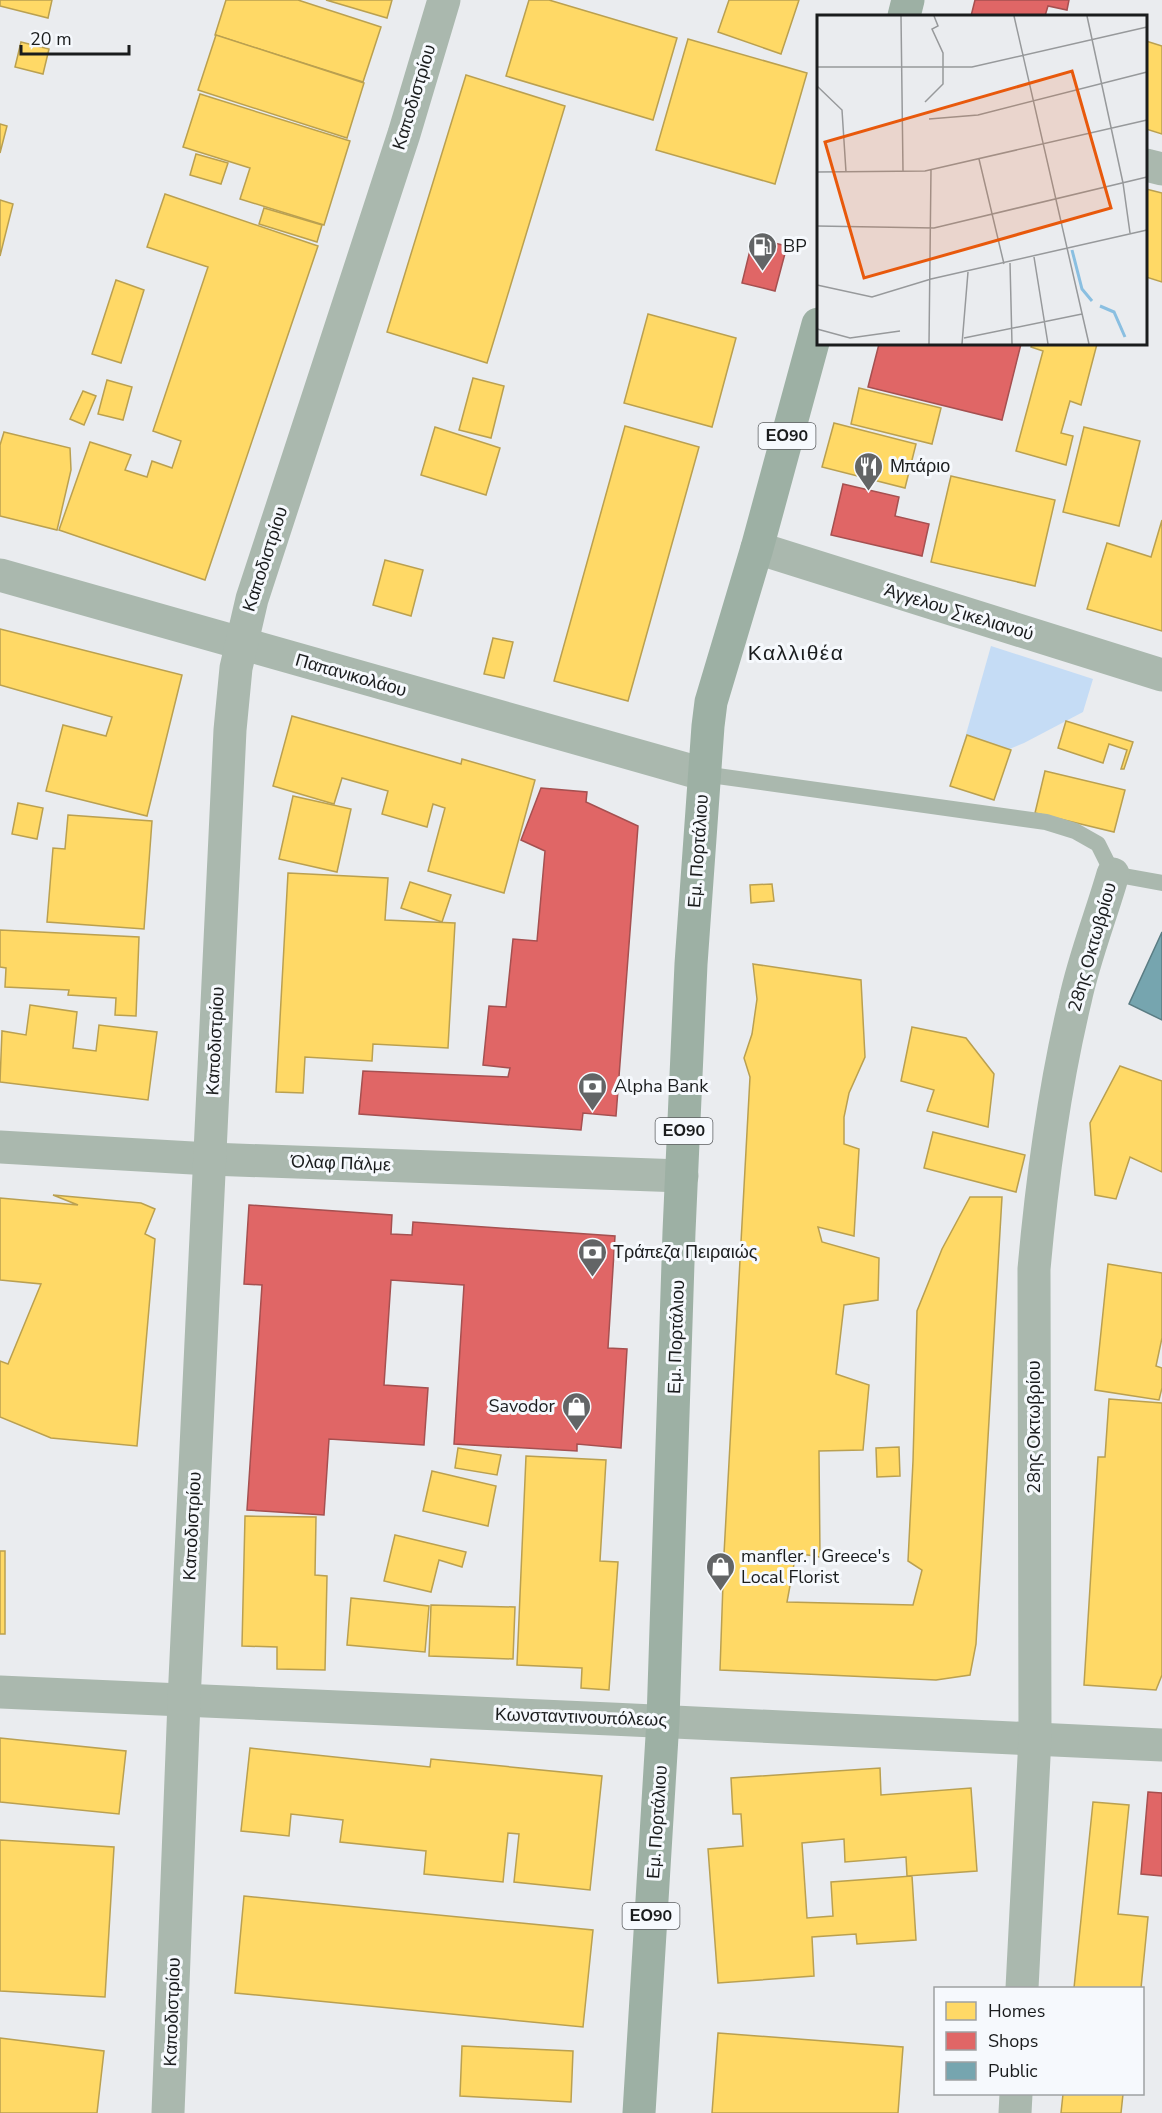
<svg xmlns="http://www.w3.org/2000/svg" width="1162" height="2113" viewBox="0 0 1162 2113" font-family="'Nunito Sans',sans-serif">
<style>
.green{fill:#c5dcf5}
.homes{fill:#ffd966;stroke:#baa050;stroke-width:1.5}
.shops{fill:#e06666;stroke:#a55050;stroke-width:1.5}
.public{fill:#76a5af;stroke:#5a7c83;stroke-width:1.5}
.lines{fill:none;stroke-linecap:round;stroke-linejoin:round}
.service{stroke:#aab8ae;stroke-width:16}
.minor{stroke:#aab8ae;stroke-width:33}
.primary{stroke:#9db0a4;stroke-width:33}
.labels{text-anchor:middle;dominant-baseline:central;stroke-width:6;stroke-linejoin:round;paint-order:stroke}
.shield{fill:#f6f9fd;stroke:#5c5e60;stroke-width:1.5}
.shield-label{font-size:16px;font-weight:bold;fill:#1a1c1d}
.street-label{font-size:18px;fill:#1a1c1d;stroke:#f6f9fd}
.poi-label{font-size:18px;fill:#1a1c1d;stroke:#f6f9fd;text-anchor:start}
.quarter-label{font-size:21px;letter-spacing:1.5px;fill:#1a1c1d;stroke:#f6f9fd}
.inset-river{fill:none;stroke:#8abfe1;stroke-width:3}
.inset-road{fill:none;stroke:#97999b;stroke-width:1.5}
.view{fill:#e8590c;fill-opacity:0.15;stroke:#e8590c;stroke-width:3}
.inset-edge{fill:none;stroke:#1a1c1d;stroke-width:3}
</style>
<rect width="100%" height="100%" fill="#eaecef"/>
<polygon class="green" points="991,646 1093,679 1083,712 1024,743 973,764 959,759"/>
<g class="homes">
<polygon points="0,0 52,0 48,18 0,6"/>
<polygon points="226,0 298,0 381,27 363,82 215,35"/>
<polygon points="326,0 392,0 387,18"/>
<polygon points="529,0 549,0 677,38 653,120 506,76"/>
<polygon points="729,0 799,0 781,54 718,32"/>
<polygon points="216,35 364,83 347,138 198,90"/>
<polygon points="688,39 807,73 775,184 656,150"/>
<polygon points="1146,41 1162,46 1162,134 1146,129"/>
<polygon points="21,42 49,49 43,74 15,67"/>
<polygon points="466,75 565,106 487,363 387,332"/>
<polygon points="200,94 350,141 324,225 240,199 250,168 183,147"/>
<polygon points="0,124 7,126 0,153"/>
<polygon points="196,154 228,163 221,184 190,175"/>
<polygon points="1146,189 1162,193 1162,282 1146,277"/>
<polygon points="165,194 318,246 205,580 59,530 90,442 131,455 125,470 147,477 152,461 172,468 181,441 153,431 208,267 147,247"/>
<polygon points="0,200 13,204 0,256"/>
<polygon points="264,208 322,225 317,242 259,224"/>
<polygon points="116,280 144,290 121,363 92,354"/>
<polygon points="648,314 736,338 712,427 624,403"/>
<polygon points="1032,344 1097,344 1081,405 1070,401 1061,433 1073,436 1066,465 1016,451 1043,351 1031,347"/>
<polygon points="473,378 504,386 491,438 459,430"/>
<polygon points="107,380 132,387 123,420 98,414"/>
<polygon points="859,388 941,408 932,444 851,424"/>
<polygon points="83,391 96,396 84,425 70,419"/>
<polygon points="834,423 916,444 905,488 822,467"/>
<polygon points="625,426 699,447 628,701 554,681"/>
<polygon points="435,427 500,448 486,495 421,475"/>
<polygon points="1084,427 1140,441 1119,526 1063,512"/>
<polygon points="4,432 70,448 71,470 57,530 0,516 0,445"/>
<polygon points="951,476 1055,500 1035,586 931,562"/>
<polygon points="1162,520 1162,631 1087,609 1107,543 1151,557"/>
<polygon points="385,560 423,570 411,616 373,605"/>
<polygon points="0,629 182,675 147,816 46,791 63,725 106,736 112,717 0,685"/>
<polygon points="493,638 513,642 504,678 484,674"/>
<polygon points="292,716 461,764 462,759 535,780 504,893 428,871 445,808 433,804 427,827 382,814 388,791 342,778 334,804 273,786"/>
<polygon points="1066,721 1133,742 1124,769 1121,769 1127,750 1109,744 1103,763 1058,748"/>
<polygon points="967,735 1011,750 994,800 950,786"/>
<polygon points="1045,771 1125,790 1114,832 1035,813"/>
<polygon points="293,796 351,809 337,872 279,859"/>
<polygon points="18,803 43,808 37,839 12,834"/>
<polygon points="68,815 152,821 144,929 47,922 53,848 65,849"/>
<polygon points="288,873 388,878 385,920 455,923 448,1048 373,1044 372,1061 305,1057 303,1093 276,1092"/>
<polygon points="410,882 451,895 442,922 401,908"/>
<polygon points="772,884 774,901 751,903 750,885"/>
<polygon points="0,930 139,937 136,1016 115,1015 116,998 68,995 69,990 5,987 6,968 0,967"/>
<polygon points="753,964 861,980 865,1057 849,1093 844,1117 844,1144 859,1149 854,1236 818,1227 822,1242 879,1258 878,1300 844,1305 836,1374 869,1385 863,1450 819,1451 820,1557 796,1553 787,1602 913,1605 922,1570 908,1561 913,1461 917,1311 942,1249 970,1197 1002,1197 976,1644 970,1675 936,1680 720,1670 724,1554 750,1077 744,1058 752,1034 757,999"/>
<polygon points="30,1005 77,1012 73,1048 96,1051 99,1025 157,1032 148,1100 0,1082 2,1031 26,1035"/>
<polygon points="912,1027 966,1038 994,1074 988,1127 927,1111 934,1090 901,1081"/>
<polygon points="1120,1066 1162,1081 1162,1172 1130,1157 1116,1199 1095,1195 1090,1123"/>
<polygon points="933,1132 1025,1155 1016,1192 924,1168"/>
<polygon points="53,1195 141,1203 155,1209 145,1234 155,1239 137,1446 51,1438 0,1417 0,1361 8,1364 41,1284 0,1280 0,1198 78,1205"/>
<polygon points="1108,1264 1162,1273 1162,1338 1156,1366 1162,1368 1162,1388 1159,1400 1095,1390"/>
<polygon points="1109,1399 1162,1403 1162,1675 1156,1690 1084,1685 1098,1457 1105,1457"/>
<polygon points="899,1447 900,1476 877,1477 876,1448"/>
<polygon points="458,1448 501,1455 497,1475 455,1468"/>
<polygon points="526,1456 606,1460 600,1561 618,1562 609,1690 581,1688 582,1668 517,1665"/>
<polygon points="432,1471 496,1486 488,1526 423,1511"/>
<polygon points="245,1516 316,1517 315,1575 327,1576 325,1670 277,1669 277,1647 242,1646"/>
<polygon points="395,1535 466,1552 462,1567 439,1560 431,1592 384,1581"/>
<rect x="0" y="1551" width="5" height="83"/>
<polygon points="351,1598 429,1606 425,1652 347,1645"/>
<polygon points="431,1605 515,1607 513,1659 429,1656"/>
<polygon points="0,1738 126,1751 119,1814 0,1802"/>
<polygon points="250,1748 430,1767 431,1759 602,1776 590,1890 514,1882 519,1834 508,1833 503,1882 424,1874 426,1851 340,1842 343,1820 291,1814 289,1836 241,1831"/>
<polygon points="880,1768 881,1795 971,1788 977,1871 907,1876 906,1857 845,1862 844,1839 802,1843 807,1918 833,1916 831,1882 912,1876 916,1940 857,1944 856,1934 812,1937 814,1976 718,1983 708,1849 743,1846 741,1814 733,1814 731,1778"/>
<polygon points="1093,1802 1129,1805 1118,1914 1148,1917 1141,1988 1074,1988"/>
<polygon points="0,1840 114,1847 105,1997 0,1991"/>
<polygon points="244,1896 593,1930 583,2027 235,1993"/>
<polygon points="718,2033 903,2047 898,2113 712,2113"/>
<polygon points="0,2038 104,2051 97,2113 0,2113"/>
<polygon points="462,2046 573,2051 571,2102 460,2096"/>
<polygon points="1063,2094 1123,2094 1121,2113 1061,2113"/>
</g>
<g class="shops">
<polygon points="975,0 1069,0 1067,10 1048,6 1045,16 971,16"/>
<polygon points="753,238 787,246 775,291 742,283"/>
<polygon points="879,344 1021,344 1002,420 868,387"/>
<polygon points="843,484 899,497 895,516 929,524 922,556 831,535"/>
<polygon points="541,788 587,792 586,802 638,826 616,1116 583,1113 581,1130 359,1114 363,1071 508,1077 510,1068 483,1065 489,1006 506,1007 513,939 537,941 545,851 521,840"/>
<polygon points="249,1205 392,1215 391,1234 412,1235 413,1222 615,1236 608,1348 627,1349 621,1448 577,1444 577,1451 454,1444 464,1285 391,1280 384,1385 428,1388 424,1445 329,1439 324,1515 247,1510 262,1285 244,1284"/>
<polygon points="1148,1792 1162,1793 1162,1876 1141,1874"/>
</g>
<polygon class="public" points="1162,932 1162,1020 1129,1004"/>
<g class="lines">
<polyline class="service" points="703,774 1046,822 1075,831 1098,844 1113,874 1162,883"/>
<g class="minor">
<polyline points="1146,165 1162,169"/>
<polyline points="757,548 1162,675"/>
<polyline points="0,575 703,774"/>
<polyline points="0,1147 210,1159 682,1176"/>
<path d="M 0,1692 C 387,1711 775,1724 1162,1745"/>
<path d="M 1022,1988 L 1035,1738 L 1034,1269 C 1042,1179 1054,1089 1075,1001 C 1084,958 1101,916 1113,874"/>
<polyline points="168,2113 184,1701 230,730 236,668 252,599 404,134 444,0"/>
<polyline points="1015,2113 1016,2094"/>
</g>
<g class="primary">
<polyline points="904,16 908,0"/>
<polyline points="639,2113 663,1720 679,1232 691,964 708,726 711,702 757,548 818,324"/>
</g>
</g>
<defs>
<symbol id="fuel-pin" viewBox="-11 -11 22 30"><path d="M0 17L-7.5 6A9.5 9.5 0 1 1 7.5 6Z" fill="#636566" stroke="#f6f9fd"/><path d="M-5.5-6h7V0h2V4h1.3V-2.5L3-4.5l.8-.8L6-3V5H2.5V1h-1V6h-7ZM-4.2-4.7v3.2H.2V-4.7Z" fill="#fff"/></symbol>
<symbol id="restaurant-pin" viewBox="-11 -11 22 30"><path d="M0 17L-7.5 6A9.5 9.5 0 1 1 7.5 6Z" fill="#636566" stroke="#f6f9fd"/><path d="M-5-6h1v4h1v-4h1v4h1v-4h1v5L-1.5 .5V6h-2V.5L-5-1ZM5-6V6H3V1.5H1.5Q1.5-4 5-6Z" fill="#fff"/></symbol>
<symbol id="bank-pin" viewBox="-11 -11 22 30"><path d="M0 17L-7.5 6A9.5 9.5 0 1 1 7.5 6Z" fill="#636566" stroke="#f6f9fd"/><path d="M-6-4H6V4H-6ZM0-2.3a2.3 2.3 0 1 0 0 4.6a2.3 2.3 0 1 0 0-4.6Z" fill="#fff"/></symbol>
<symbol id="shop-pin" viewBox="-11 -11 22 30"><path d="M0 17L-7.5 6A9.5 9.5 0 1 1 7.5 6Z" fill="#636566" stroke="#f6f9fd"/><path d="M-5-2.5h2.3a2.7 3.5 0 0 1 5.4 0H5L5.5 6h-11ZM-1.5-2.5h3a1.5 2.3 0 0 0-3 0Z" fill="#fff"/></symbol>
</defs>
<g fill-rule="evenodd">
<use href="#fuel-pin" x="746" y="230" width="33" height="45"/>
<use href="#restaurant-pin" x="852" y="450" width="33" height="45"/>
<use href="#bank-pin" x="576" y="1070" width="33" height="45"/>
<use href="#bank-pin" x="576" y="1236" width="33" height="45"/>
<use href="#shop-pin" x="560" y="1390" width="33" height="45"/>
<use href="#shop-pin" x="704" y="1550" width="33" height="45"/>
</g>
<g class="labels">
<g class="shield">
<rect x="758.5" y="423" width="57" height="26" rx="4.5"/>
<rect x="655.5" y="1118" width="57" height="26" rx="4.5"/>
<rect x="622.5" y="1903" width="57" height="26" rx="4.5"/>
</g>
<g class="shield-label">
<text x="787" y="436">ΕΟ90</text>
<text x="684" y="1131">ΕΟ90</text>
<text x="651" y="1916">ΕΟ90</text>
</g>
<g class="street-label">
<text transform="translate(414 97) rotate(-73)">Καποδιστρίου</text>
<text transform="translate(265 559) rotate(-72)">Καποδιστρίου</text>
<text transform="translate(959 612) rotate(17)">Άγγελου Σικελιανού</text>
<text transform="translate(351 675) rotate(16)">Παπανικολάου</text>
<text transform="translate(698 851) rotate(-86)">Εμ. Πορτάλιου</text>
<text transform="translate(1092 947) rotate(-74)">28ης Οκτωβρίου</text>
<text transform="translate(215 1041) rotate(-87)">Καποδιστρίου</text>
<text transform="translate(341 1163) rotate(2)">Όλαφ Πάλμε</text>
<text transform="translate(676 1337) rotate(-88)">Εμ. Πορτάλιου</text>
<text transform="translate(1034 1427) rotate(-90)">28ης Οκτωβρίου</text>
<text transform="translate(192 1526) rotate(-87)">Καποδιστρίου</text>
<text transform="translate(581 1717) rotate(2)">Κωνσταντινουπόλεως</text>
<text transform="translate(657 1822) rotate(-86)">Εμ. Πορτάλιου</text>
<text transform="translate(172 2012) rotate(-88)">Καποδιστρίου</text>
</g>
<g class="poi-label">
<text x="783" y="246">BP</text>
<text x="890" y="466">Μπάριο</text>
<text x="614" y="1086">Alpha Bank</text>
<text x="613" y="1252">Τράπεζα Πειραιώς</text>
<text x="555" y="1406" text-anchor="end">Savodor</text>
<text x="741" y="1556">manfler. | Greece's<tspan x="741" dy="21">Local Florist</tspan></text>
</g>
<g class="quarter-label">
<text x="796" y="653">Καλλιθέα</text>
</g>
</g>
<g transform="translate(817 15)">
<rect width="330" height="330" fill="#eaecef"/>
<path class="inset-river" d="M 255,235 L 265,274 L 275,286M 283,291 L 297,297 L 308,322"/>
<path class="inset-road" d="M 84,1 L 86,156M 197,1 L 272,329M 270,1 L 306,168 L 313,218M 0,52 L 155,52 L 330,12M 0,71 L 25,95 L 29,157M 108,87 L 126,69 L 126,38 L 115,14 L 121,11 L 117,1M 112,104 L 161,100 L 330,57M 162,144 L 187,249M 0,157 L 108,156 L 330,105M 0,211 L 117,213 L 330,162M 217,242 L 231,329M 193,248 L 195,329M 0,270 L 55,282 L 114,264 L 330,215M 0,314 L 33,323 L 83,316M 147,323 L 265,299M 112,329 L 114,155M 145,329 L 151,257"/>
<path class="view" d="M 255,56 L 294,193 L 47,263 L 8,127 Z"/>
<rect width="330" height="330" class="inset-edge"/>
</g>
<rect x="934" y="1987" width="210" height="108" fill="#f6f9fd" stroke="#9ea1a3" stroke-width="1.5"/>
<rect x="946" y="2002" width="30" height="18" fill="#ffd966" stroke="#9ea1a3" stroke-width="1.5"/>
<text x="988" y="2017" font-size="18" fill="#1a1c1d">Homes</text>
<rect x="946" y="2032" width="30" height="18" fill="#e06666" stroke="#9ea1a3" stroke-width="1.5"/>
<text x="988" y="2047" font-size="18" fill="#1a1c1d">Shops</text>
<rect x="946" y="2062" width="30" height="18" fill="#76a5af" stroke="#9ea1a3" stroke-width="1.5"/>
<text x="988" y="2077" font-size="18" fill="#1a1c1d">Public</text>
<path d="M21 45v9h108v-9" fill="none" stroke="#1a1c1d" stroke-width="3"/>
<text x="30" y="45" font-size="18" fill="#1a1c1d" stroke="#f6f9fd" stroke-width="4.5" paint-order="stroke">20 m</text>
</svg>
